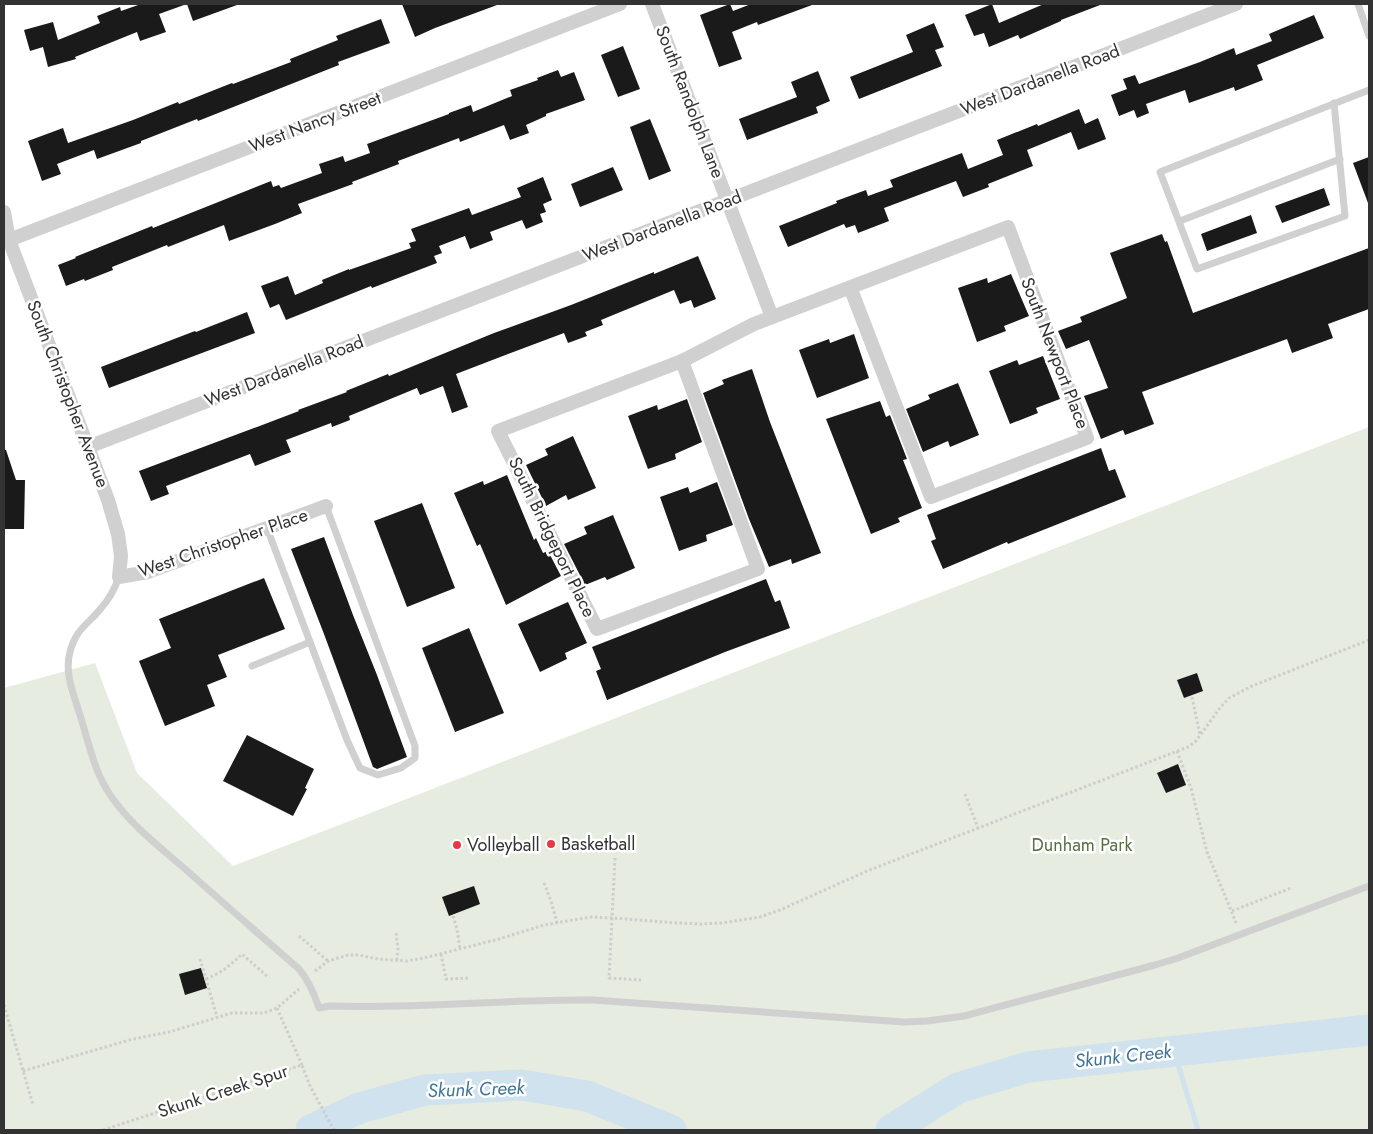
<svg xmlns="http://www.w3.org/2000/svg" width="1373" height="1134" viewBox="0 0 1373 1134" font-family="Jost,sans-serif">
<style>
.green{fill:#e6ecdf}
.lines{fill:none;stroke-linecap:round;stroke-linejoin:round}
.stream{stroke:#cfe2ee;stroke-width:5}
.river{stroke:#cfe2ee;stroke-width:31}
.building{fill:#1a1a1a}
.path{stroke:#cdcdcd;stroke-width:3;stroke-dasharray:2.5 2.5;stroke-linecap:butt}
.lane{stroke:#d0d0d0;stroke-width:7}
.street{stroke:#d0d0d0;stroke-width:14}
.poi-dot{fill:#e63946;stroke:#fff;stroke-width:2}
.labels{text-anchor:middle;dominant-baseline:central;stroke-width:5;stroke-linejoin:round;paint-order:stroke}
.street-label{font-size:18px;fill:#333;stroke:#fff}
.poi-label{font-size:18px;fill:#333;stroke:#fff;text-anchor:start}
.park-label{font-size:18px;fill:#56703f;stroke:#fff}
.water-label{font-size:19px;font-style:italic;fill:#3f7597;stroke:#fff}
</style>
<rect width="100%" height="100%" fill="#fff"/>
<polygon class="green" points="1369,427 1369,1130 4,1130 4,688 95,663 137,773 233,866"/>
<g class="lines">
<polyline class="stream" points="1174,1051 1198,1130"/>
<g class="river">
<polyline points="311,1130 360,1108 425,1090 522,1085 587,1096 671,1130"/>
<polyline points="891,1130 958,1088 1028,1067 1369,1030"/>
</g>
</g>
<g class="building">
<polygon points="141,4 183,4 184,5 159,14 166,32 140,41 137,32 75,57 76,59 48,67 43,47 30,51 24,30 53,22 58,40 100,23 97,16 120,7 121,11"/>
<polygon points="187,4 236,4 237,5 193,21"/>
<polygon points="402,4 496,4 497,5 435,28 415,37"/>
<polygon points="730,4 733,11 751,4 811,4 812,5 758,25 757,22 732,32 742,59 719,67 700,15"/>
<polygon points="992,4 999,23 1044,4 1100,5 1061,20 1061,21 1020,39 1018,35 989,47 984,33 974,36 965,15"/>
<polygon points="1314,15 1324,38 1257,65 1263,80 1235,91 1234,87 1189,103 1185,90 1146,104 1149,113 1137,118 1134,110 1119,116 1111,95 1127,89 1123,79 1135,75 1139,84 1200,62 1234,48 1236,55 1272,41 1269,34"/>
<polygon points="381,19 390,43 338,62 339,65 198,121 197,119 141,141 141,143 97,159 94,150 57,164 61,174 42,181 28,141 63,128 68,143 133,120 178,102 179,104 232,83 233,84 291,62 290,59 338,40 336,36"/>
<polygon points="934,23 944,47 935,50 942,66 859,99 850,77 913,52 906,35"/>
<polygon points="623,46 640,89 618,97 601,55"/>
<polygon points="558,70 561,77 574,72 585,100 546,114 546,116 526,125 529,133 510,140 504,125 460,142 459,138 398,161 399,164 352,182 353,184 298,204 302,213 275,224 229,241 224,225 168,247 167,245 112,267 113,270 85,281 84,279 66,286 58,265 76,258 75,257 152,226 153,228 271,181 273,187 279,185 281,188 322,173 319,164 343,156 345,162 370,153 367,144 449,114 449,113 471,105 473,112 512,96 510,90 538,80 537,78"/>
<polygon points="818,71 830,101 816,107 818,113 747,140 739,119 797,97 791,82"/>
<polygon points="1079,109 1085,124 1098,118 1106,139 1078,150 1071,132 1027,150 1033,166 988,184 989,187 963,197 956,181 884,208 889,221 858,233 855,225 846,228 844,224 788,247 779,226 837,203 836,201 866,190 868,196 893,187 890,180 962,153 968,169 1003,155 997,140 1037,124 1038,126"/>
<polygon points="650,119 671,171 649,180 630,127"/>
<polygon points="1369,157 1369,202 1368,203 1353,163"/>
<polygon points="613,167 623,190 580,207 571,184"/>
<polygon points="543,177 552,200 543,204 546,212 540,214 543,222 526,229 522,220 490,232 493,240 470,249 465,236 439,246 442,253 434,256 437,263 372,288 371,286 286,320 279,304 270,308 261,286 288,276 295,295 323,283 322,280 349,269 349,270 411,248 409,243 416,241 411,229 469,208 472,215 521,197 517,188"/>
<polygon points="1324,188 1330,205 1282,223 1275,206"/>
<polygon points="1251,215 1257,233 1207,251 1201,234"/>
<polygon points="1162,234 1165,242 1167,241 1193,313 1369,248 1369,309 1328,324 1333,338 1292,353 1287,339 1142,392 1154,424 1125,435 1123,430 1101,439 1084,396 1108,388 1103,375 1089,340 1066,349 1058,331 1082,322 1080,317 1127,298 1110,253"/>
<polygon points="698,256 716,299 694,308 691,300 680,304 674,290 601,320 603,325 585,332 587,336 568,343 564,333 516,351 456,374 468,407 452,413 443,386 420,395 417,388 349,416 350,420 332,427 331,423 286,440 291,452 255,466 250,454 166,486 169,494 151,501 139,471 257,427 299,411 298,410 347,392 346,391 388,374 389,376 494,333 571,305 654,272 654,274"/>
<polygon points="1011,274 1029,316 1004,326 1006,331 977,342 958,288 987,278 988,283"/>
<polygon points="247,312 255,333 109,388 101,367 195,331 196,332"/>
<polygon points="854,334 869,378 817,398 799,350 829,339 830,343"/>
<polygon points="1043,356 1060,399 1036,408 1038,413 1010,424 989,371 1017,360 1019,365"/>
<polygon points="752,369 770,422 821,553 792,564 791,559 769,567 749,519 703,393 724,384 722,380"/>
<polygon points="958,383 979,435 950,447 948,441 923,452 906,409 930,399 928,395"/>
<polygon points="687,399 702,442 675,454 676,459 648,469 628,416 657,405 658,410"/>
<polygon points="880,401 886,417 890,415 907,459 903,460 922,508 898,518 900,522 871,534 826,419"/>
<polygon points="573,436 596,488 568,500 566,495 546,506 526,465 548,455 545,449"/>
<polygon points="1101,448 1109,471 1115,469 1126,497 1008,544 1007,542 943,569 931,541 936,539 927,515"/>
<polygon points="4,450 6,450 16,480 25,480 24,529 4,529"/>
<polygon points="507,475 534,540 536,538 543,553 548,551 561,576 506,605 480,544 477,546 454,493 483,481 484,485"/>
<polygon points="717,482 733,525 706,535 707,541 679,551 660,497 688,487 690,493"/>
<polygon points="422,503 455,588 407,607 374,521"/>
<polygon points="613,515 635,568 607,580 605,577 585,585 564,544 587,534 584,527"/>
<polygon points="324,537 353,615 377,675 407,757 377,769 373,767 324,634 291,549"/>
<polygon points="264,578 285,629 218,655 227,677 207,685 215,706 165,726 139,661 171,648 159,619"/>
<polygon points="766,579 775,602 780,600 790,628 725,652 607,700 596,671 601,669 592,647"/>
<polygon points="568,602 587,643 565,653 567,659 540,672 518,624"/>
<polygon points="469,628 504,713 455,732 422,648"/>
<polygon points="1197,673 1203,691 1184,698 1177,680"/>
<polygon points="247,735 314,769 305,788 307,789 293,816 223,781"/>
<polygon points="1178,764 1186,785 1166,793 1157,773"/>
<polygon points="474,886 480,904 449,916 442,897"/>
<polygon points="201,968 207,988 185,995 179,974"/>
</g>
<g class="lines">
<g class="path">
<polyline points="1192,697 1200,735"/>
<polyline points="1177,751 1191,788 1207,852 1237,925"/>
<polyline points="965,794 978,828"/>
<polyline points="615,858 609,978 641,980"/>
<polyline points="544,883 551,901 557,923"/>
<polyline points="1232,911 1291,888"/>
<polyline points="453,916 457,929 460,949"/>
<polyline points="396,933 398,948 397,960"/>
<polyline points="299,936 328,961"/>
<polyline points="441,954 446,979 470,978"/>
<polyline points="200,959 217,1017"/>
<polyline points="315,971 328,961 348,955 359,955 378,959 406,961 424,958 499,939 544,925 591,917 612,918 677,923 702,924 722,923 760,917 780,910 867,871 1188,747 1195,742 1220,708 1229,698 1252,686 1369,640"/>
<path d="M 206,979 C 221,973 231,965 242,954 L 269,978"/>
<polyline points="4,1005 33,1105"/>
<polyline points="277,1008 302,1065"/>
<polyline points="23,1071 133,1039 169,1032 232,1013 264,1013 277,1008 299,989"/>
<polyline points="103,1130 302,1065 310,1086 334,1130"/>
</g>
<g class="lane">
<polyline points="1358,4 1369,36"/>
<polyline points="1334,103 1345,216 1197,269 1160,172 1369,90"/>
<polyline points="1180,221 1340,159"/>
<polyline points="267,528 347,740 360,768 378,775 401,768 415,758 415,746 326,506"/>
<path d="M 119,577 C 115,588 110,598 102,607 C 89,624 76,628 70,652 C 64,673 74,695 80,715 C 88,740 93,767 107,790 C 126,821 157,845 184,868 C 222,902 260,935 299,969 C 309,981 314,993 319,1008 L 330,1006 C 418,1009 505,999 593,1000 L 904,1022 L 927,1021 L 964,1016 L 1155,965 L 1178,958 L 1369,886"/>
<polyline points="252,666 310,642"/>
</g>
<g class="street">
<polyline points="652,4 772,317"/>
<polyline points="4,212 9,240 108,500 118,534 121,556 119,577 148,572 326,506"/>
<polyline points="9,240 620,4"/>
<polyline points="682,361 754,324 1008,227 1087,438 931,497 850,287"/>
<polygon points="682,361 758,569 597,629 498,431"/>
<polyline points="88,447 1236,4"/>
</g>
</g>
<g class="poi-dot">
<circle cx="551" cy="844" r="5"/>
<circle cx="457" cy="845" r="5"/>
</g>
<g class="labels">
<g class="street-label">
<text transform="translate(1040 80) rotate(-21)">West Dardanella Road</text>
<text transform="translate(690 102) rotate(69)">South Randolph Lane</text>
<text transform="translate(315 122) rotate(-21)">West Nancy Street</text>
<text transform="translate(662 226) rotate(-21)">West Dardanella Road</text>
<text transform="translate(1055 353) rotate(69)">South Newport Place</text>
<text transform="translate(284 371) rotate(-21)">West Dardanella Road</text>
<text transform="translate(68 394) rotate(69)">South Christopher Avenue</text>
<text transform="translate(552 537) rotate(64)">South Bridgeport Place</text>
<text transform="translate(223 543) rotate(-19)">West Christopher Place</text>
<text transform="translate(223 1091) rotate(-18)">Skunk Creek Spur</text>
</g>
<g class="poi-label">
<text x="561" y="844">Basketball</text>
<text x="467" y="845">Volleyball</text>
</g>
<g class="park-label">
<text x="1082" y="845">Dunham Park</text>
</g>
<g class="water-label">
<text transform="translate(1123 1056) rotate(-6)">Skunk Creek</text>
<text transform="translate(476 1089) rotate(-2)">Skunk Creek</text>
</g>
</g>
<rect width="1373" height="1134" fill="none" stroke="#333333" stroke-width="10"/>
</svg>
